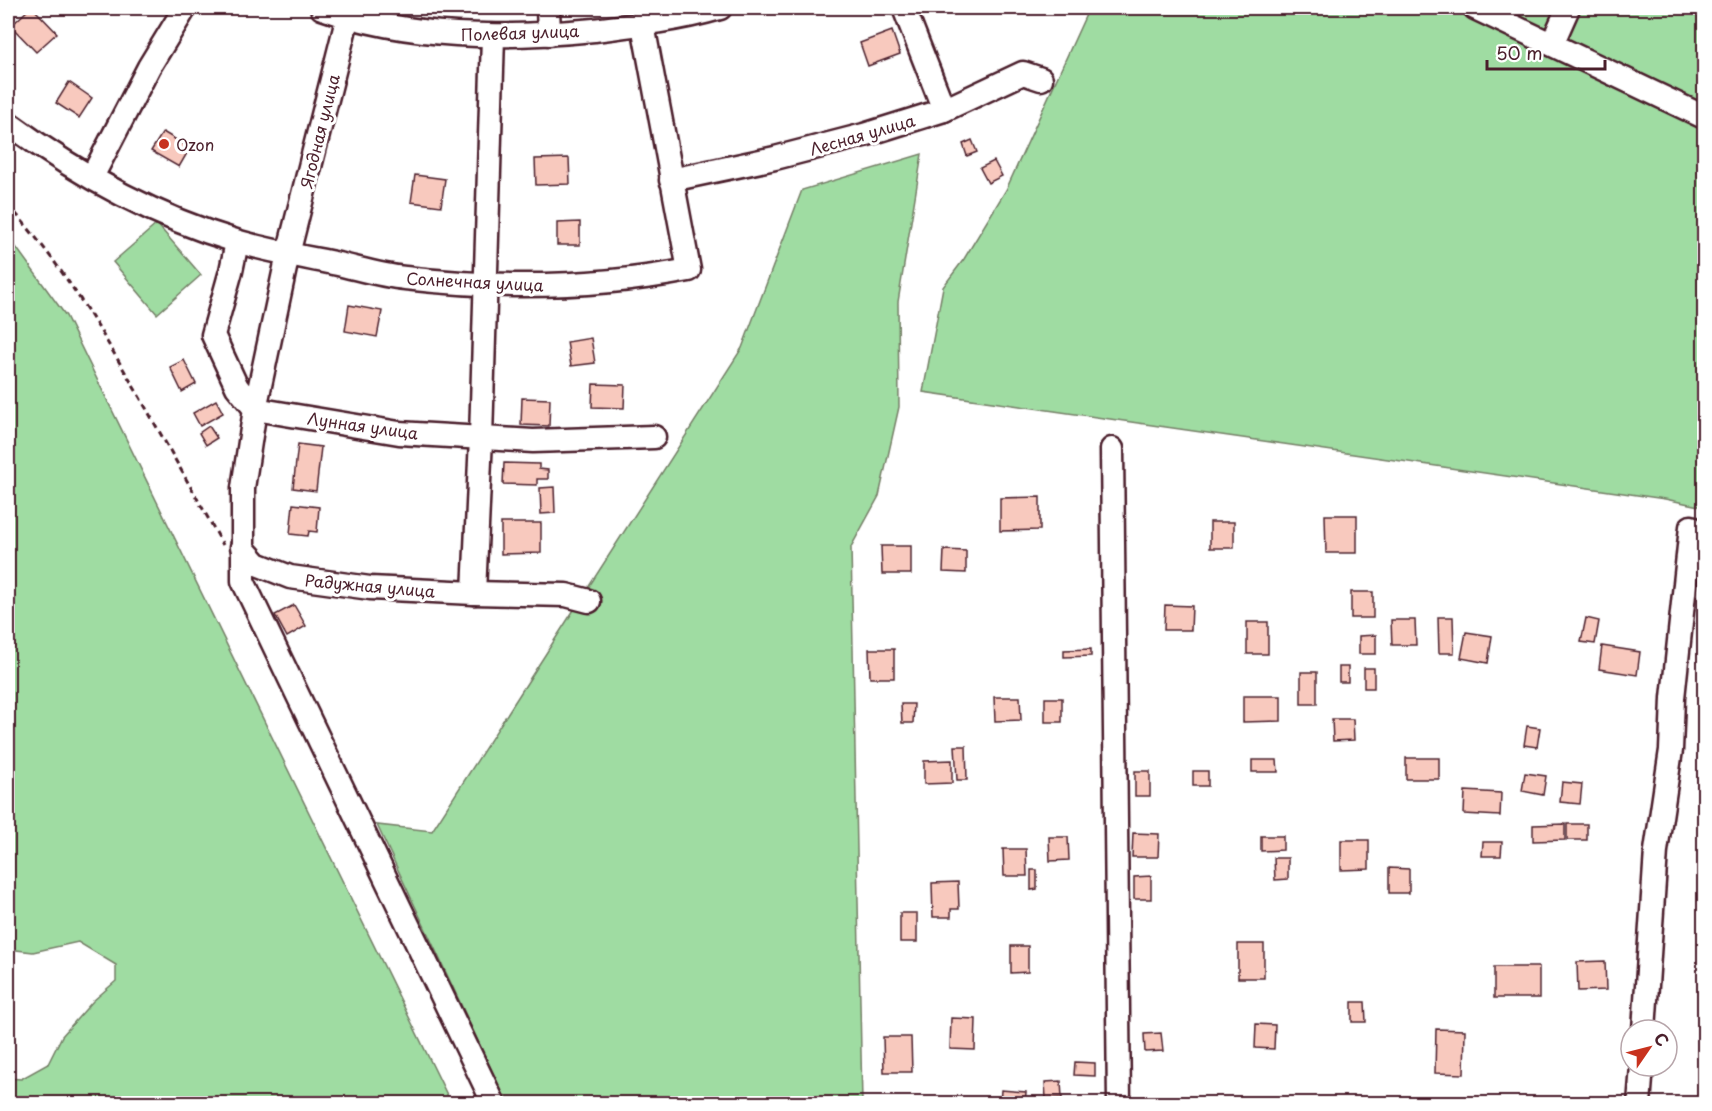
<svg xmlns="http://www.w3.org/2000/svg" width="1712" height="1111" viewBox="0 0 1712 1111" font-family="'Playpen Sans',sans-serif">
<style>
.green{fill:#9fdca2;stroke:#747e66;stroke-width:1.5}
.building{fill:#f8c9be;stroke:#4a1f2b;stroke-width:1.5}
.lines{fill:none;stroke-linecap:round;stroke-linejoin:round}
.minor-casing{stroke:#4a1f2b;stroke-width:27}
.path{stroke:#4a1f2b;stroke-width:3;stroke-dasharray:6 4.5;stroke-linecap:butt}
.minor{stroke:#fff;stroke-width:22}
.poi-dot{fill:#c8321e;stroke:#fff;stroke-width:2}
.labels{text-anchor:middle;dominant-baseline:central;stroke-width:6;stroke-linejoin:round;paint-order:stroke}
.street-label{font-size:16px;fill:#4a1f2b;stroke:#fff}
.poi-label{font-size:16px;fill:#4a1f2b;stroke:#fff;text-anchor:start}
</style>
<rect width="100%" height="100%" fill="#fff"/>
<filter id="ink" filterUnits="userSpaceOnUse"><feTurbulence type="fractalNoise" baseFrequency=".0167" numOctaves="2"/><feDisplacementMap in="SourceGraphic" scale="12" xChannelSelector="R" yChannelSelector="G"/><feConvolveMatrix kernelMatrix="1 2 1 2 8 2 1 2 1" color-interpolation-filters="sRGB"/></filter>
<g filter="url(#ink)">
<g class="green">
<polygon points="1089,8 1704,8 1704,507 1665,499 923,392 943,287 964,259 1006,190"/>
<polygon points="922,154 898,302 899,407 879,496 851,547 862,1103 507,1103 377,825 432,831 742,348 802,190"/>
<polygon points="157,224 201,275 157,314 113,262"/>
<polygon points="8,236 66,316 451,1103 8,1103 8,1078 21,1079 48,1064 62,1036 93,1001 116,981 116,965 78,942 33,952 8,949"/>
</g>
<g class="building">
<polygon points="30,8 33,8 57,33 36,52 11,26"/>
<polygon points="892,31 900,54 868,66 860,43"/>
<polygon points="69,82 92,98 79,118 56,103"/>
<polygon points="163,132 190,148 179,167 151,151"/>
<polygon points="972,140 977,152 967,156 963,144"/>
<polygon points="569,158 570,184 536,185 535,159"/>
<polygon points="994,161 1002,176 988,183 980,168"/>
<polygon points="415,175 445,179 441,206 411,202"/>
<polygon points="580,222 580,245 557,245 557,223"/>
<polygon points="349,305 382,311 377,337 345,331"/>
<polygon points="591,338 595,363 571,366 567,342"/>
<polygon points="184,360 196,384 182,392 170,367"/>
<polygon points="593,384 625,385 624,408 592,407"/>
<polygon points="522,398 550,399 549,426 521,425"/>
<polygon points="216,400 223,413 200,426 193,413"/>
<polygon points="209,426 217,438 206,445 199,433"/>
<polygon points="298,444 321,447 316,491 293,488"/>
<polygon points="504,463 539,464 539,469 548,470 548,479 537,479 537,485 503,484"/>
<polygon points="554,487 555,513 541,514 540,488"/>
<polygon points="1040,497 1040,530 1000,531 1000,498"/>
<polygon points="293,504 319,507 317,532 309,531 308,536 290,534"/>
<polygon points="1325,515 1357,515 1357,553 1326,553"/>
<rect x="1210" y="522" width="24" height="26"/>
<polygon points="501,523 541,523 541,553 501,554"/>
<polygon points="881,546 911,546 911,574 882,574"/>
<polygon points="944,550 966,551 966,573 943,572"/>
<rect x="1351" y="592" width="22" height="26"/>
<polygon points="294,605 306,626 287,637 275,615"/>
<polygon points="1165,605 1192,606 1191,630 1164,630"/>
<polygon points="1438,617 1453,617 1454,653 1439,653"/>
<polygon points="1586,618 1599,621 1595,644 1581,642"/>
<polygon points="1391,620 1415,620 1416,645 1392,645"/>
<rect x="1247" y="622" width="21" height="32"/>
<polygon points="1466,632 1492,636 1488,663 1461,658"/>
<polygon points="1376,635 1376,654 1359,654 1359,636"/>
<polygon points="1602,646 1640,652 1637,675 1599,669"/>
<polygon points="869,649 894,649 894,678 870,678"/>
<polygon points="1091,649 1091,656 1064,657 1064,650"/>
<rect x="1339" y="667" width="9" height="15"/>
<rect x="1364" y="668" width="10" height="20"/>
<rect x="1301" y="672" width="16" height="32"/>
<polygon points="1243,696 1281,696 1281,721 1243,722"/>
<polygon points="994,697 1020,697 1021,720 995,721"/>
<rect x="1045" y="698" width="17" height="24"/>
<polygon points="901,704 914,704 913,723 902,723"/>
<polygon points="1332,719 1353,719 1354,740 1333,741"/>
<polygon points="1527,726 1540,728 1537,747 1524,745"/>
<polygon points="955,746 966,746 967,780 957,780"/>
<rect x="1406" y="758" width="33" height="21"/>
<polygon points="952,760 952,783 924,784 924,761"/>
<polygon points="1252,760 1277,760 1278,772 1252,772"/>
<rect x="1135" y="771" width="15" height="25"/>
<rect x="1193" y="771" width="15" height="15"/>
<polygon points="1525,773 1546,776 1543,795 1522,791"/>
<polygon points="1562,782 1582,784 1580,804 1560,802"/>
<polygon points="1465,791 1501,793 1500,816 1464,814"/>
<polygon points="1565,824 1565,840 1533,841 1533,825"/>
<rect x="1567" y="824" width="20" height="16"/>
<polygon points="1133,833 1159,834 1158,857 1132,857"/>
<polygon points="1261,836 1283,836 1283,850 1261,851"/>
<polygon points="1049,837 1068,837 1069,860 1050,861"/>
<polygon points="1341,840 1369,840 1369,869 1341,870"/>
<polygon points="1483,842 1502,842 1501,856 1482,856"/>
<polygon points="1003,849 1026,849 1027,876 1004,876"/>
<polygon points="1274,858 1288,858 1288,879 1275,880"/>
<polygon points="1389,868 1409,869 1409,893 1389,893"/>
<polygon points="1031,870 1037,870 1037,889 1031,890"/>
<polygon points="1151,876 1151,899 1134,899 1134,877"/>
<polygon points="958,882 959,909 951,909 951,917 933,917 932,883"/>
<rect x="900" y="913" width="17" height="29"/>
<rect x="1238" y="944" width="26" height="34"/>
<polygon points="1011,946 1028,946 1028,972 1011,973"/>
<polygon points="1605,961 1606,990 1578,991 1577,962"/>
<rect x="1494" y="967" width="45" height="31"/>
<polygon points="1352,1002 1365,1002 1366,1022 1352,1022"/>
<polygon points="951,1018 976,1019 975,1050 950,1049"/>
<polygon points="1256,1024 1275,1025 1274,1049 1255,1048"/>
<polygon points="1436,1029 1465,1030 1464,1074 1435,1073"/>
<polygon points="1161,1033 1163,1051 1145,1052 1144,1034"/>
<polygon points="883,1037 911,1037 912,1072 884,1072"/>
<polygon points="1075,1062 1095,1063 1095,1076 1074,1075"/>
<polygon points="1061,1081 1062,1098 1046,1099 1045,1082"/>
<polygon points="1001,1090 1026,1092 1025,1104 1000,1104"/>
<polygon points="1140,1098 1153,1099 1153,1104 1140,1104"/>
</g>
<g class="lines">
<defs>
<g id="minor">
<path d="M 322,8 C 409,39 503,39 594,30 C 636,25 679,20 720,8"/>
<polyline points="350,8 288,254 255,409 243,488 243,581 494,1104"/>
<polyline points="548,8 549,34"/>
<polyline points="1475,8 1704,117"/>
<polyline points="1552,44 1568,8"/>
<polyline points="944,110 1023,73 1041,79"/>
<path d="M 8,123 C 76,173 155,217 236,241 C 269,251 304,257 338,264 C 360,269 382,276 405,278 C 500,289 595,288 689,270 L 643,25"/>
<polyline points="92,177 149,67 185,8"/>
<polyline points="671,180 775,158 864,135 944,110 904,8"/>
<polyline points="237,242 231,271 213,335 237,387 255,409 399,433 533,441 654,437"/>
<polyline points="1112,449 1119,1104"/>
<polyline points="242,547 257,564 290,577 370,588 474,593 566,595 589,601"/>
<polyline points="474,593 481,438 493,36"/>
<polyline points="1644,1030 1656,851 1671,750 1673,698 1691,527"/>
<polyline points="1639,1104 1642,1066"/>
</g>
</defs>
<use href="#minor" class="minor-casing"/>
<path class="path" d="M 8,205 C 62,264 102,332 142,401 C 169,449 196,496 223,545"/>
<use href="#minor" class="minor"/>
</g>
</g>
<circle class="poi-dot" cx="164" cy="144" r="6"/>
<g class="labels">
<g class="street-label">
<text transform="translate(520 32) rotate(-2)">Полевая улица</text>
<text transform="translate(319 131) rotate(-76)">Ягодная улица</text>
<text transform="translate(862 134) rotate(-16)">Лесная улица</text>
<text transform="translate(475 281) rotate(3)">Солнечная улица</text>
<text transform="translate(363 425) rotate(8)">Лунная улица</text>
<text transform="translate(370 585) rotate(5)">Радужная улица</text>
</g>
<g class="poi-label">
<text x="176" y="144">Ozon</text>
</g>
</g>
<rect width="1712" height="1111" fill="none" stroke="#fff" stroke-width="30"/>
<rect x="15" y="15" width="1682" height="1081" fill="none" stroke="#4a1f2b" stroke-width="2" filter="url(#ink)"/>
<g transform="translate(1649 1048) rotate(55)"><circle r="28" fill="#ffffff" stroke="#b7a5aa" stroke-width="1.5"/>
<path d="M0-4.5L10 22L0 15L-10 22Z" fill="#c8321e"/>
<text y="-9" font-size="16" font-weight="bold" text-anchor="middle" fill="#4a1f2b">С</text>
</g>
<path d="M1487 60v9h118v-9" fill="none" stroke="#4a1f2b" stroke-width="3"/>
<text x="1496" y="60" font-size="18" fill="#4a1f2b" stroke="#ffffff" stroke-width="4.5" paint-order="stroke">50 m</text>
</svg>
